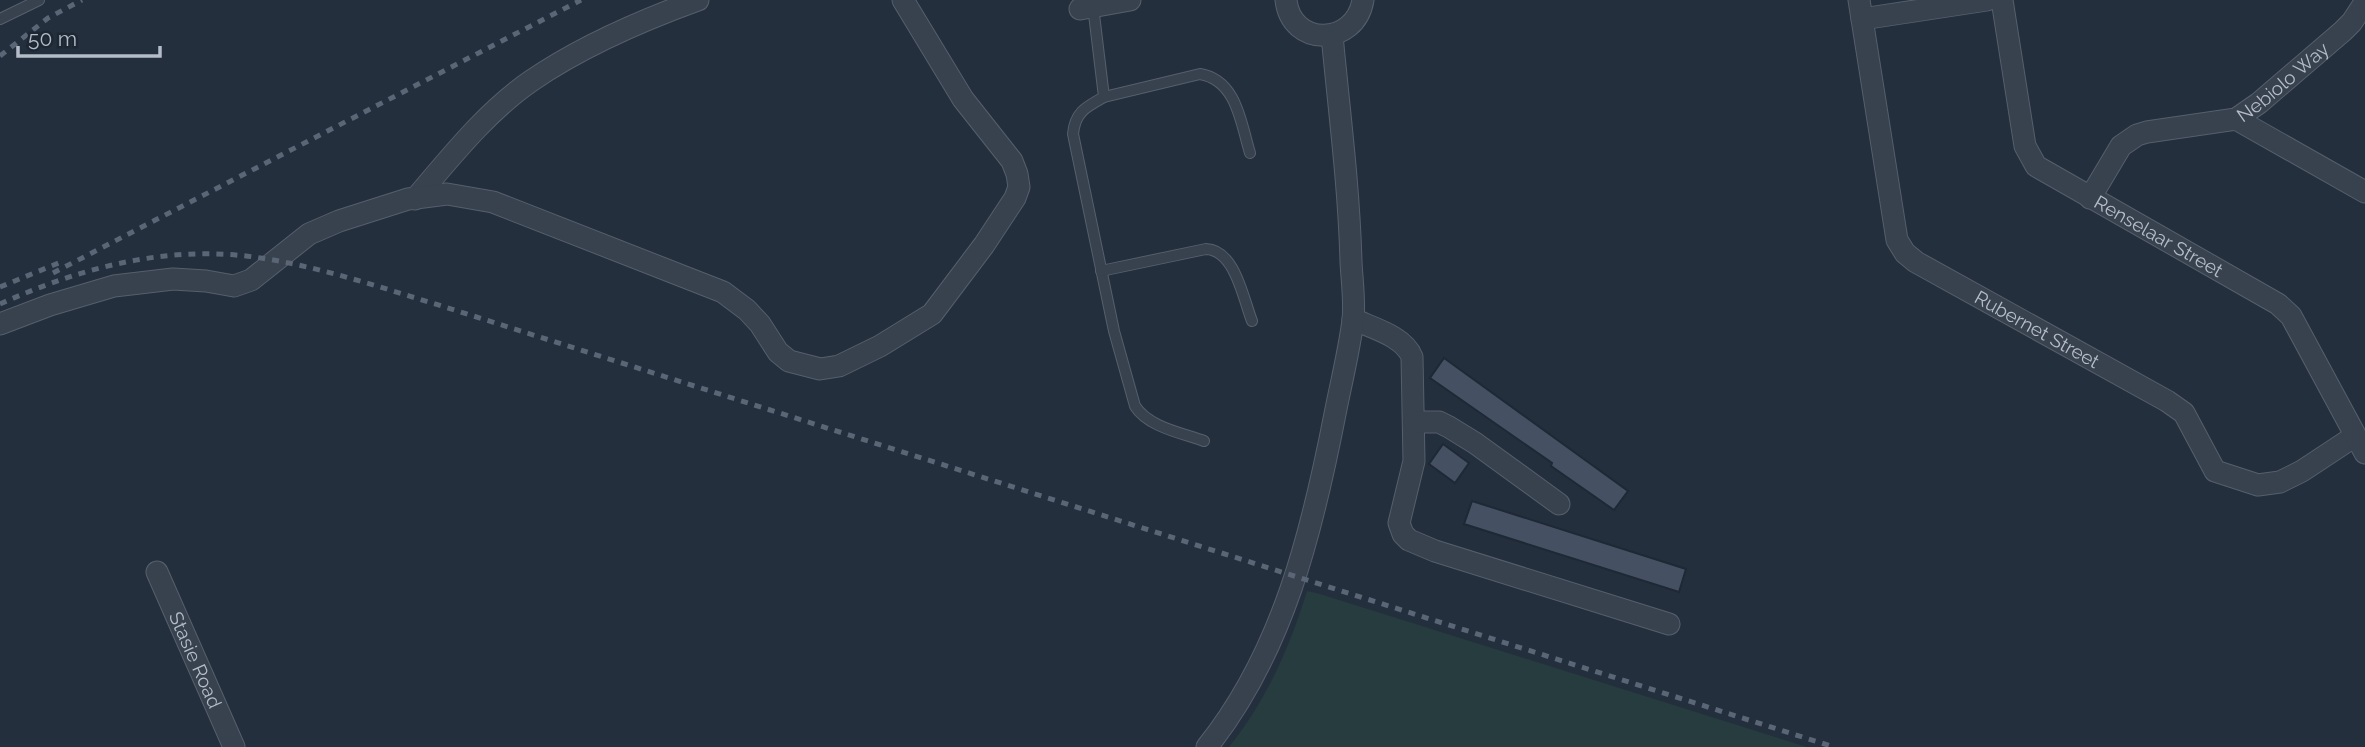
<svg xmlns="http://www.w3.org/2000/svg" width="2365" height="747" viewBox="0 0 2365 747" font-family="Raleway,sans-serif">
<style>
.green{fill:#263c3f}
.building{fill:#455162;stroke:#1f2835;stroke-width:2}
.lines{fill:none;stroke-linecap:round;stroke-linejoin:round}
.service-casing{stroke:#565f6c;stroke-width:12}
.minor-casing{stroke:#565f6c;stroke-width:23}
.service{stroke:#38414e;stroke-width:10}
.minor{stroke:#38414e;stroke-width:21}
.rail{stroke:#5a6575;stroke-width:5;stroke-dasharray:7 7;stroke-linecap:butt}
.labels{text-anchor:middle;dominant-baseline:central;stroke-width:7;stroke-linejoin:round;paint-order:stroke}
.street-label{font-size:19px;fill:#b4bcc9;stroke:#1d2633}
</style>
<rect width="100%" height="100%" fill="#242f3e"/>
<path class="green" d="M 1307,591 L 1320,594 L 1807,747 L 1229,747 C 1266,701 1290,647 1307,591 Z"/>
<g class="building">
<polygon points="1444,358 1628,491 1614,510 1551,466 1552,463 1430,378"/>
<polygon points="1443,444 1469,463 1455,483 1429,464"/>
<polygon points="1472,501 1686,569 1679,592 1464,524"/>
</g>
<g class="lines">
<defs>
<g id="service">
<path d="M 1093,6 L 1104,97 C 1086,107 1075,112 1073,134 L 1114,331 L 1135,406 C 1148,427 1182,433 1204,441"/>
<polyline points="0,19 39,0"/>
<path d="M 1104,97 L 1200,74 C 1237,80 1241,124 1250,153"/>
<path d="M 1101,271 L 1206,249 C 1235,250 1243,298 1252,321"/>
</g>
<g id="minor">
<path d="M 1286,0 C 1291,47 1355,47 1363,0"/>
<path id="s1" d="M 1859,0 L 1897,240 L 1905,253 L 1916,262 L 2167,401 L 2184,413 L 2215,471 L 2258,485 L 2280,482 L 2302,471 L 2355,436"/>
<path id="s2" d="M 2002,0 L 2025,146 L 2036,166 L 2278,304 L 2291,316 L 2365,453"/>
<polyline points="1080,9 1130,0"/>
<polyline points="1862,19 1987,0"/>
<polyline points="2236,119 2365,192"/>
<path id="s3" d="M 2090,198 L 2121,146 L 2137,135 L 2147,132 L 2236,119 L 2259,103 L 2343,31 L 2352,22 L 2365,2"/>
<path d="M 415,199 C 450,158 486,112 531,81 C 582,46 640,21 698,0"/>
<path d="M 1353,319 C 1372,328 1404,336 1412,357 L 1414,461 L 1399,523 L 1403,534 L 1409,540 L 1435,551 L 1669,624"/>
<polyline points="0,324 50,305 114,286 173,279 206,281 234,286 251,280 309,234 339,221 408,199 447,194 493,202 723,292 747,310 760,324 778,352 789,361 820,369 839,366 880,346 932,314 984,245 1015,198 1019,187 1017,174 1012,161 963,99 903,0"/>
<polyline points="1414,422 1439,422 1449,427 1475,443 1559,504"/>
<path id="s4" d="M 157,572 L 234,747"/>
<path d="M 1207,747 C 1283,652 1312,532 1335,414 C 1341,383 1349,352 1353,320 C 1355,302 1352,281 1351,262 C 1349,186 1339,110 1332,35"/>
</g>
</defs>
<use href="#service" class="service-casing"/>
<use href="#minor" class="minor-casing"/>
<use href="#service" class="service"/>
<use href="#minor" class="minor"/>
<g class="rail">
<polyline points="0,56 48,18 82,0"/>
<polyline points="53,273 581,0"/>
<polyline points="0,287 61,262"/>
<path d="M 0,304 C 80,268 165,245 254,257 C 319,266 382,288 445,307 L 1834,747"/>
</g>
</g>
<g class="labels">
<g class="street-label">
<text stroke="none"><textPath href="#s3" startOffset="240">Nebiolo Way</textPath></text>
<text stroke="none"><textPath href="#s2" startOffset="312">Renselaar Street</textPath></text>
<text stroke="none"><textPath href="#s1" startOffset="411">Rubernet Street</textPath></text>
<text stroke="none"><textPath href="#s4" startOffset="96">Stasie Road</textPath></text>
</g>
</g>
<path d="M18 46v10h142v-10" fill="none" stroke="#b4bcc9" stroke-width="3.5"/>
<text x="28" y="46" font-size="21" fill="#b4bcc9" stroke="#1d2633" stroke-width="5" paint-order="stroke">50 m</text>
</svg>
